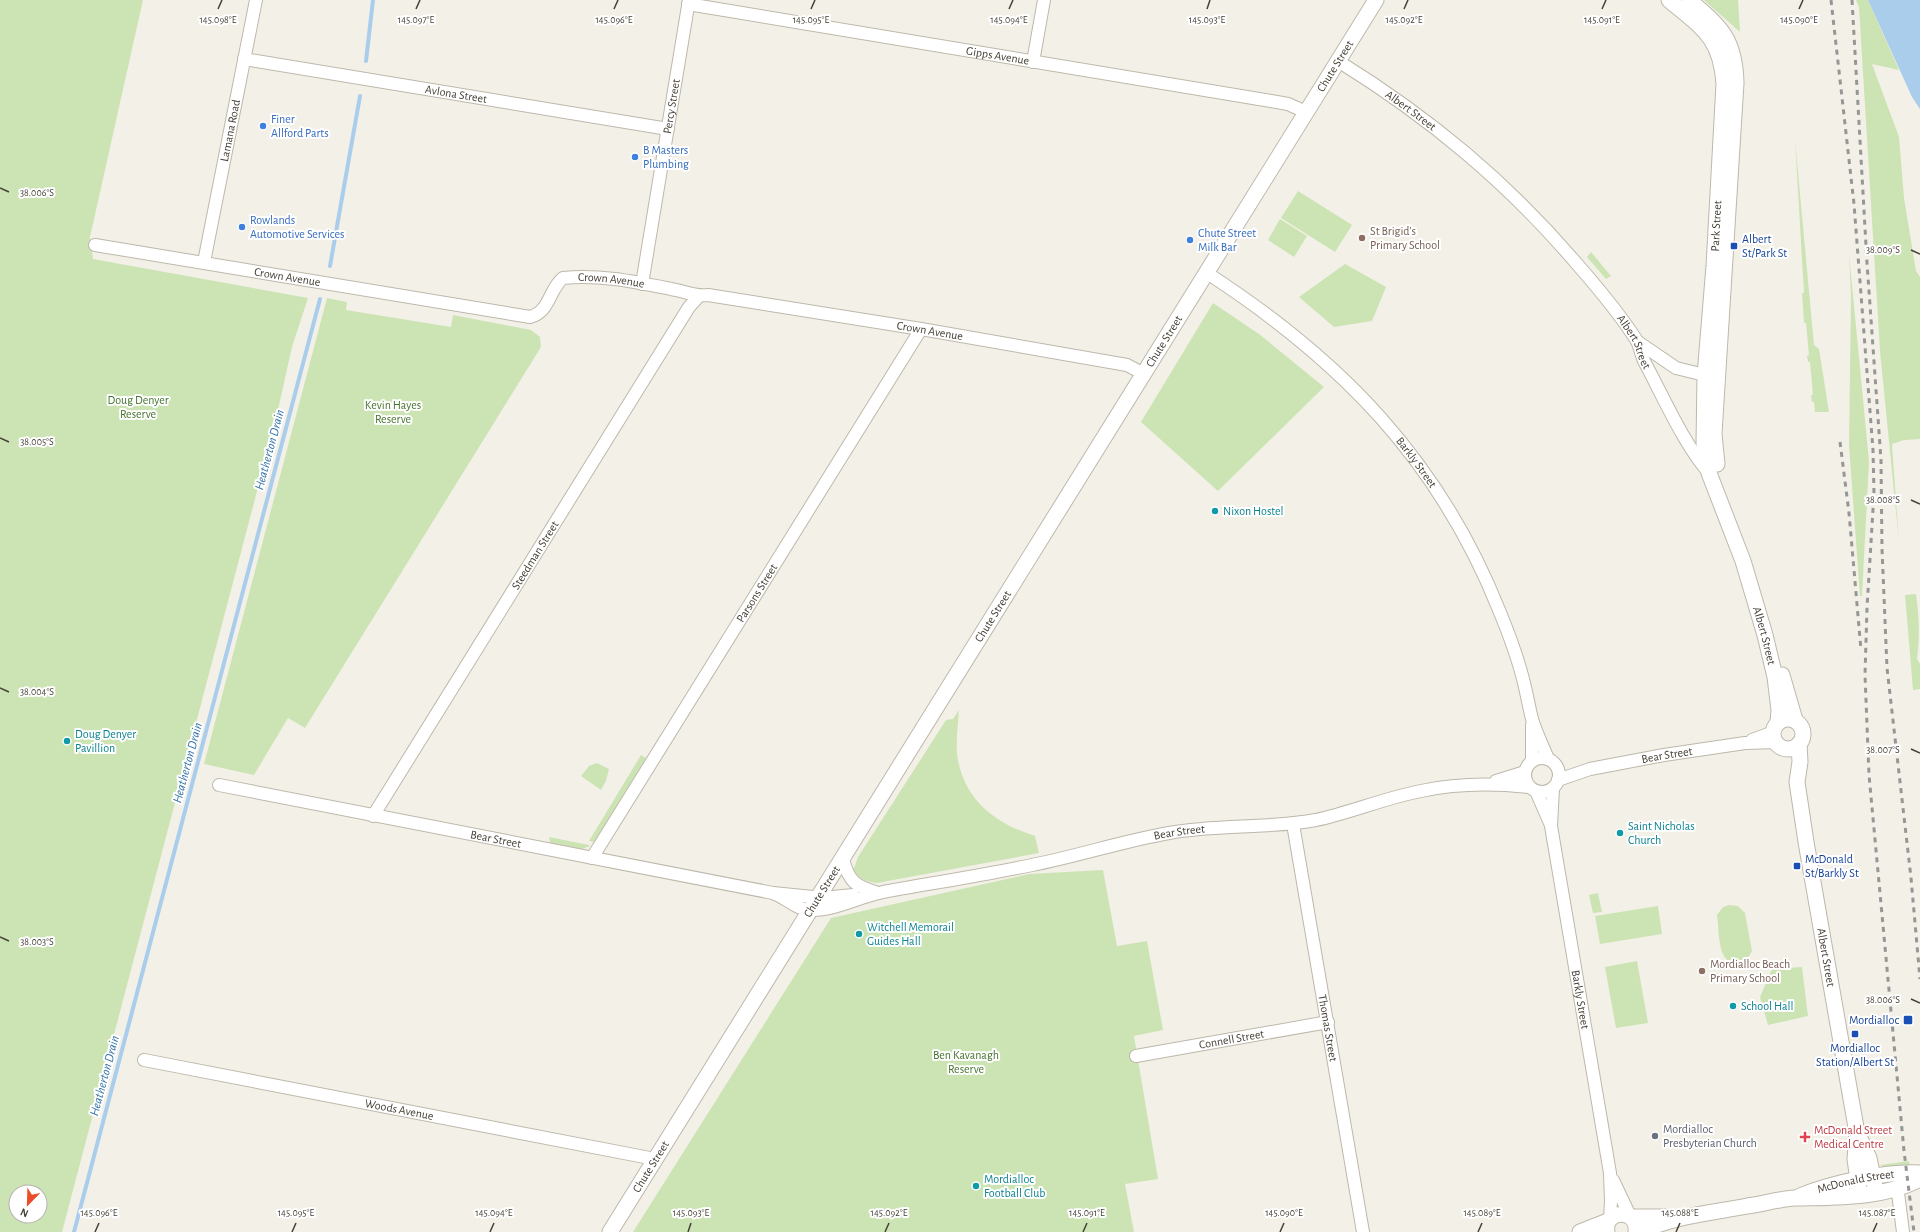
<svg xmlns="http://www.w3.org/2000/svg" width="1920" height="1232" viewBox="0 0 1920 1232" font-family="'Alegreya Sans',sans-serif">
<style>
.green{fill:#cce4b4;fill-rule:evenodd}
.water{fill:#a9cdeb}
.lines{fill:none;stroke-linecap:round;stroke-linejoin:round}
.stream{stroke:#a9cdeb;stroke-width:4}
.minor-casing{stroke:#beb8ab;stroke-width:14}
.tertiary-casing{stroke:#beb8ab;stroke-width:17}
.minor{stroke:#fff;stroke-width:12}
.tertiary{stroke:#fff;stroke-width:15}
.rail{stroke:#969696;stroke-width:3;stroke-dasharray:5 5;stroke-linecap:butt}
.ticks{fill:none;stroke:#464137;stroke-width:1.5}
.shop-dot{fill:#3f7fe0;stroke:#fff;stroke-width:1.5}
.education-dot{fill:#8d6e63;stroke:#fff;stroke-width:1.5}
.transit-dot{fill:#1a4fb4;stroke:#fff;stroke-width:1.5}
.culture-dot{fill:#0f9aa8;stroke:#fff;stroke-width:1.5}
.worship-dot{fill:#6b7280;stroke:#fff;stroke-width:1.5}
.health-dot{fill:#e0444e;stroke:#fff;stroke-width:1.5}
.labels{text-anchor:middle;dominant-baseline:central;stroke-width:4;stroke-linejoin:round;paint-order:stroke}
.street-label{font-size:12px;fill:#464137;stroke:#fff}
.shop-label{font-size:12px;fill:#366cbe;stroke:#fff;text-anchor:start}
.education-label{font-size:12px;fill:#785e54;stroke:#fff;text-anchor:start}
.transit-label{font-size:12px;fill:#164399;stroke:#fff;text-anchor:start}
.park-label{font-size:12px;fill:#46732e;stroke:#fff}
.culture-label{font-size:12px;fill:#0d838f;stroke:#fff;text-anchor:start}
.worship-label{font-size:12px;fill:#5b616d;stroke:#fff;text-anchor:start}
.health-label{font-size:12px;fill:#be3a42;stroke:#fff;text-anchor:start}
.water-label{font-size:13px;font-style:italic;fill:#3875aa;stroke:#fff}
.ticks-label{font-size:10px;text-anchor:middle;fill:#464137;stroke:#fff;stroke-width:4;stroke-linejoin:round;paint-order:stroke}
</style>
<rect width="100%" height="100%" fill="#f3f0e8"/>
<g class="green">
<path d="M 0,0 L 143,0 L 90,237 L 93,259 L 308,298 L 292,347 L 275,423 L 62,1232 L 0,1232 ZM 16,1192 L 40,1192 L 40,1216 L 16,1216 Z"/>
<polygon points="1704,0 1738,0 1740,32"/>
<polygon points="1856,0 1868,0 1899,70 1872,64 1899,137 1904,198 1916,271 1920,277 1920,439 1904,440 1892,444 1899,542 1880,351 1859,7"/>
<polygon points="1795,140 1814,345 1819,349 1829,412 1815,412 1814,402 1812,402 1811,395 1813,395 1810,362 1808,362 1807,356 1809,355 1806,323 1804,323 1802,293 1804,293"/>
<polygon points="1298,191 1352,225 1335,252 1281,218"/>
<polygon points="1280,219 1307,236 1294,257 1268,240"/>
<polygon points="1591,252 1611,276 1606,279 1587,257"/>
<polygon points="1849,254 1869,461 1862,596 1860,596 1849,445 1851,295"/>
<polygon points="1345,264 1386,287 1372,321 1334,327 1299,297"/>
<polygon points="327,298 347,302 346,310 451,327 453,315 531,330 540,337 541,347 305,728 288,718 254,775 204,764"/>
<polygon points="1213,303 1259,334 1324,387 1218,491 1141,422"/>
<path d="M 1916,594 C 1919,616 1920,637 1917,659 L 1920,664 L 1920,689 L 1913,690 L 1905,595 Z"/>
<path d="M 959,710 C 958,724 956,739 957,754 C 963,799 994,823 1035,836 L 1039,853 L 877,883 C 867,882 860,879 853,871 L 858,857 L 946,720 L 953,719 Z"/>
<polygon points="641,755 646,758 594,842 589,841"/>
<polygon points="597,763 609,769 606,781 601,790 581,776 589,766"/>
<polygon points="549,837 589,845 590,846 582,849 550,843"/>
<polygon points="1103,870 1117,946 1147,941 1163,1030 1134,1036 1158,1179 1125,1184 1134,1232 633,1232 831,918 1029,874"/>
<polygon points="1598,893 1602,912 1593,913 1589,895"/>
<path d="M 1729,905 L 1738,906 L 1745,913 L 1752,951 L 1746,961 C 1716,972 1720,935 1717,915 L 1723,907 Z"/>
<polygon points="1658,906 1662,934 1600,944 1595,916"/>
<polygon points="1637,961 1648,1023 1616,1028 1605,967"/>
<polygon points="1802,967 1808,1016 1768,1025 1760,997 1772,969"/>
<polygon points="1909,1161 1910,1166 1887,1169 1880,1165"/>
</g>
<polygon class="water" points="1868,0 1920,0 1920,109 1912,97"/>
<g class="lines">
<g class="stream">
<polyline points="366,61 373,0"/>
<polyline points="330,266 360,96"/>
<polyline points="74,1232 320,299"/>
</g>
<defs>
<g id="minor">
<path id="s1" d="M 688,4 L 1271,101 L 1288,104 L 1306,112"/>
<path id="s2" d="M 244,59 L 668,129"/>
<path id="s3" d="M 1338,61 C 1430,118 1507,182 1577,264 C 1598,288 1620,314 1637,341 C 1640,347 1641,354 1644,361 C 1663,396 1683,443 1709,473"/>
<polyline points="1033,62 1044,0"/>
<path id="s4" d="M 95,245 L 530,317 C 550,312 549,289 563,278 C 599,274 636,282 671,289 C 684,291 695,297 708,295 L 921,329 L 1127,365 L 1144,374"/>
<path id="s5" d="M 204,262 L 256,0"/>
<path id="s6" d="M 1207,273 C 1341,360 1439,460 1499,610 C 1509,634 1518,658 1524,683 C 1527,695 1529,707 1532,719 C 1536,733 1543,746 1548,759"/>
<path id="s7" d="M 642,284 L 689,0"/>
<polyline points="1638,342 1676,368 1713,377"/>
<polyline points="1752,740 1774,732"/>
<circle cx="1542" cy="775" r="17"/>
<polyline points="1532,761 1532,725"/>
<path id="s8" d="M 1558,780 L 1590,769 L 1664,755 L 1745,743 L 1777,742"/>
<polyline points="1496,781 1525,772"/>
<path id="s9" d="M 219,785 L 773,893 L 823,898 L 853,895"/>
<path id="s10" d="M 1553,788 L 1551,826 L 1610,1173 L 1611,1201 L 1610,1219"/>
<polyline points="1536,791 1550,823"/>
<path id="s11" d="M 373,816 L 689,307 L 699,296"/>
<path id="s12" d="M 1293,824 L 1363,1232"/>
<path id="s13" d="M 592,858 L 921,329"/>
<path d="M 843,859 C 849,882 855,886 878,893"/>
<path id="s14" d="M 773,893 C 785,897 798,911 812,910 C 836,910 859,897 883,892 C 933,883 983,875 1032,865 C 1078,856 1123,841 1169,833 C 1218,824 1267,829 1316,820 C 1352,812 1385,798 1421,791 C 1458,783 1492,783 1529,787"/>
<path id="s15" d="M 1136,1056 L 1328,1022"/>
<path id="s16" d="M 144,1060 L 655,1159"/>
<polyline points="1613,1180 1630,1216"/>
<polyline points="1896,1189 1898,1193 1903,1232"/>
</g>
<g id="tertiary">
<path id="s17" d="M 1669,0 C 1702,28 1721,37 1724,84 L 1714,266 L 1705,375 L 1704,444 L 1709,473 L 1743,561 L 1765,635 L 1775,677 L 1779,710 L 1778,723"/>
<path d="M 1689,0 C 1721,27 1735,39 1736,83 L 1714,434 L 1717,464"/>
<polyline points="1782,675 1795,720"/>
<circle cx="1788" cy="734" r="15"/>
<path id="s18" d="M 1799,744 L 1800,762 L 1797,782 L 1806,842 L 1857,1133 L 1855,1159 L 1860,1195"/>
<polyline points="1858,1134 1869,1158 1875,1187"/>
<path id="s19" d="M 1800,1196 C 1831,1183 1887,1171 1920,1173"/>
<polyline points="1631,1217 1670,1217"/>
<path id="s20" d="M 610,1232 L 1376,0"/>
<polyline points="1580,1232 1608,1221"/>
<path d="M 1607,1232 C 1603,1209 1639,1208 1636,1232"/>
<path d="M 1640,1232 C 1673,1216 1711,1213 1747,1206 C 1762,1204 1779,1199 1795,1198 C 1836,1197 1882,1199 1920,1179"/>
</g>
</defs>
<use href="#minor" class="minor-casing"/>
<use href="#tertiary" class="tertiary-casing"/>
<use href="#minor" class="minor"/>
<use href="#tertiary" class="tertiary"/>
<g class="rail">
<polyline points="1831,0 1854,204 1873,450 1874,493 1867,608 1865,675 1869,775 1904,1151 1914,1232"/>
<polyline points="1852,0 1867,263 1881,460 1882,549 1887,668 1911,878 1920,979"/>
<polyline points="1840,442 1849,513 1861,650"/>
</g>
</g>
<path class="ticks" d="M 218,9 L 222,0M 416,9 L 420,0M 614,9 L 618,0M 811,9 L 815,0M 1009,9 L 1013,0M 1207,9 L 1210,0M 1404,9 L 1408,0M 1602,9 L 1606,0M 1799,9 L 1803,0M 0,188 L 9,192M 1911,250 L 1920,254M 0,438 L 9,442M 1911,500 L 1920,504M 0,688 L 9,692M 1911,749 L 1920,753M 0,937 L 9,941M 1911,999 L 1920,1003M 95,1232 L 99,1223M 292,1232 L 296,1223M 490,1232 L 494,1223M 688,1232 L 691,1223M 885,1232 L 889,1223M 1083,1232 L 1087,1223M 1280,1232 L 1284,1223M 1478,1232 L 1482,1223M 1676,1232 L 1680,1223M 1873,1232 L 1877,1223"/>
<g class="shop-dot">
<circle cx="263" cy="126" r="4"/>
<circle cx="635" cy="157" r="4"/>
<circle cx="242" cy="227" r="4"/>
<circle cx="1190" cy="240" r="4"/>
</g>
<g class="education-dot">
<circle cx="1362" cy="238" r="4"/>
<circle cx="1702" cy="971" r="4"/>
</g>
<g class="transit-dot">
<rect x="1730" y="242" width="8" height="8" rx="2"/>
<rect x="1793" y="862" width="8" height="8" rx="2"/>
<rect x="1903" y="1015" width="10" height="10" rx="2"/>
<rect x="1851" y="1030" width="8" height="8" rx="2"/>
</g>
<g class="culture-dot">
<circle cx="1215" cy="511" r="4"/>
<circle cx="67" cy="741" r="4"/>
<circle cx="1620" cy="833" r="4"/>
<circle cx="859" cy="934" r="4"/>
<circle cx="1733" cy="1006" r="4"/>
<circle cx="976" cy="1186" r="4"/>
</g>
<circle class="worship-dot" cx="1655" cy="1136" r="4"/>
<path class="health-dot" d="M1803 1131h4v4h4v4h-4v4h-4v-4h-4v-4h4z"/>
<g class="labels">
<g class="street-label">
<text stroke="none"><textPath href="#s1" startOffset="314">Gipps Avenue</textPath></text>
<text stroke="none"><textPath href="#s20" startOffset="1373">Chute Street</textPath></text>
<text stroke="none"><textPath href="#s2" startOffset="215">Avlona Street</textPath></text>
<text stroke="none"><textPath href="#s7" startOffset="180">Percy Street</textPath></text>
<text stroke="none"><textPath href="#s3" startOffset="88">Albert Street</textPath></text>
<text stroke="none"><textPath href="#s5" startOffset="134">Lamana Road</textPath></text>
<text transform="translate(1716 226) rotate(-87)">Park Street</text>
<text stroke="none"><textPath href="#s4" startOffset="195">Crown Avenue</textPath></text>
<text stroke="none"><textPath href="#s4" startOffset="542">Crown Avenue</textPath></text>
<text stroke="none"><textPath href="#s4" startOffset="865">Crown Avenue</textPath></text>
<text stroke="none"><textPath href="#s20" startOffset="1049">Chute Street</textPath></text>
<text stroke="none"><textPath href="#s3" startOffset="412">Albert Street</textPath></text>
<text stroke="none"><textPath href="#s6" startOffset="284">Barkly Street</textPath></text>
<text stroke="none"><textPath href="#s11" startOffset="307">Steedman Street</textPath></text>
<text stroke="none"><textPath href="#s13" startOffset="312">Parsons Street</textPath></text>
<text stroke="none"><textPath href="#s20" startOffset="725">Chute Street</textPath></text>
<text stroke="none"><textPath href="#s17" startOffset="667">Albert Street</textPath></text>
<text stroke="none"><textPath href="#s8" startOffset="112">Bear Street</textPath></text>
<text stroke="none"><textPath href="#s14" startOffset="419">Bear Street</textPath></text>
<text stroke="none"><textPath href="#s9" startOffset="282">Bear Street</textPath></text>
<text stroke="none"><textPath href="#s20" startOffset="401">Chute Street</textPath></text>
<text stroke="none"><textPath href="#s18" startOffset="216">Albert Street</textPath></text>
<text stroke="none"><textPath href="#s10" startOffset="214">Barkly Street</textPath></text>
<text stroke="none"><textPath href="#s12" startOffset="207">Thomas Street</textPath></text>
<text stroke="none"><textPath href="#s15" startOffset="97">Connell Street</textPath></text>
<text stroke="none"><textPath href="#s16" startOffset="260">Woods Avenue</textPath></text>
<text stroke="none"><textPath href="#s20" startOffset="77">Chute Street</textPath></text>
<text stroke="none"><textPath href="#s19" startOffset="58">McDonald Street</textPath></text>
</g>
<g class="shop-label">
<text x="271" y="119">Finer<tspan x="271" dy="14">Allford Parts</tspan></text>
<text x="643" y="150">B Masters<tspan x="643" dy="14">Plumbing</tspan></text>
<text x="250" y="220">Rowlands<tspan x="250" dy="14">Automotive Services</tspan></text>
<text x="1198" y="233">Chute Street<tspan x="1198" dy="14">Milk Bar</tspan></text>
</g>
<g class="education-label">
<text x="1370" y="231">St Brigid's<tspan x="1370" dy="14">Primary School</tspan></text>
<text x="1710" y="964">Mordialloc Beach<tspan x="1710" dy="14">Primary School</tspan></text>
</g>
<g class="transit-label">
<text x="1742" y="239">Albert<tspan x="1742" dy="14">St/Park St</tspan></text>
<text x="1805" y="859">McDonald<tspan x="1805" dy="14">St/Barkly St</tspan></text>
<text x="1899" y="1020" text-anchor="end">Mordialloc</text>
<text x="1855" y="1048" text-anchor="middle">Mordialloc<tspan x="1855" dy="14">Station/Albert St</tspan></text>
</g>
<g class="park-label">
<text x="138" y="400">Doug Denyer<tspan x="138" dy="14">Reserve</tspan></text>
<text x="393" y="405">Kevin Hayes<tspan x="393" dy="14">Reserve</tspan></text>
<text x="966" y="1055">Ben Kavanagh<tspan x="966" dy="14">Reserve</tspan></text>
</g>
<g class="culture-label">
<text x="1223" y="511">Nixon Hostel</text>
<text x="75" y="734">Doug Denyer<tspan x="75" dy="14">Pavillion</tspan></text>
<text x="1628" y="826">Saint Nicholas<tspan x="1628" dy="14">Church</tspan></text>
<text x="867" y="927">Witchell Memorail<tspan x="867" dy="14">Guides Hall</tspan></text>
<text x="1741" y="1006">School Hall</text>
<text x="984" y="1179">Mordialloc<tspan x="984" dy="14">Football Club</tspan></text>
</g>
<g class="worship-label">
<text x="1663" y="1129">Mordialloc<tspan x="1663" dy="14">Presbyterian Church</tspan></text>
</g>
<g class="health-label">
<text x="1814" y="1130">McDonald Street<tspan x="1814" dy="14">Medical Centre</tspan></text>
</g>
<g class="water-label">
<text transform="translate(270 450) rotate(-75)">Heatherton Drain</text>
<text transform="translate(188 763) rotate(-75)">Heatherton Drain</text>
<text transform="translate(105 1076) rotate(-75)">Heatherton Drain</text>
</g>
</g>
<g class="ticks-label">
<text x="218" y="23">145.098°E</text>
<text x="416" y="23">145.097°E</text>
<text x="614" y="23">145.096°E</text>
<text x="811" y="23">145.095°E</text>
<text x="1404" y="23">145.092°E</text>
<text x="1602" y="23">145.091°E</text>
<text x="1799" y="23">145.090°E</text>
<text x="1009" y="23">145.094°E</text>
<text x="1207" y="23">145.093°E</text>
<text x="37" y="196">38.006°S</text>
<text x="1883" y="253">38.009°S</text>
<text x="37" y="445">38.005°S</text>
<text x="1883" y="503">38.008°S</text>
<text x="37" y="695">38.004°S</text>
<text x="1883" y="753">38.007°S</text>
<text x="37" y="945">38.003°S</text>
<text x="1883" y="1003">38.006°S</text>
<text x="99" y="1216">145.096°E</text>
<text x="296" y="1216">145.095°E</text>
<text x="494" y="1216">145.094°E</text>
<text x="691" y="1216">145.093°E</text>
<text x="889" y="1216">145.092°E</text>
<text x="1087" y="1216">145.091°E</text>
<text x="1284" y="1216">145.090°E</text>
<text x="1482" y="1216">145.089°E</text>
<text x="1680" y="1216">145.088°E</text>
<text x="1877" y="1216">145.087°E</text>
</g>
<g transform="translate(28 1204) rotate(203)"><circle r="19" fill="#ffffff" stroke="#b5b3af"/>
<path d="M0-3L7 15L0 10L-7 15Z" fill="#ea4d28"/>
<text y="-6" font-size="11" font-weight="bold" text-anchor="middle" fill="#464137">N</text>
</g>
</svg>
